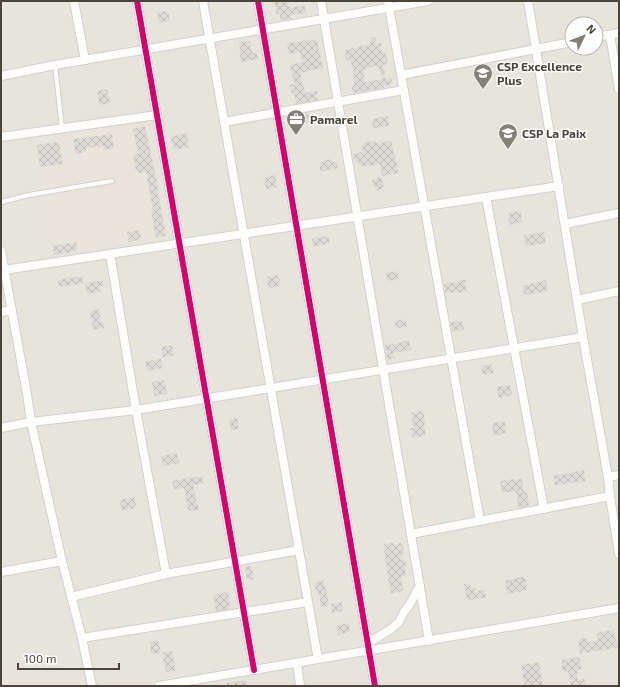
<svg xmlns="http://www.w3.org/2000/svg" width="620" height="687" viewBox="0 0 620 687" font-family="'Exo 2',sans-serif">
<style>
.residential{fill:#e7e4dc;fill-rule:evenodd}
.education{fill:#eae5da}
.building{fill:url(#building-cross-hatch);fill-rule:evenodd}
.lines{fill:none;stroke-linecap:round;stroke-linejoin:round}
.lane-casing{stroke:#d2d0cb;stroke-width:6}
.street-casing{stroke:#d2d0cb;stroke-width:10}
.lane{stroke:#fdfdfc;stroke-width:4}
.street{stroke:#fdfdfc;stroke-width:8}
.cycleway-casing{stroke:#fff;stroke-width:8}
.cycleway{stroke:#d6006c;stroke-width:6}
.labels{text-anchor:middle;dominant-baseline:central;stroke-width:3;stroke-linejoin:round;paint-order:stroke}
.poi-label{font-size:12px;font-weight:bold;fill:#4b4439;stroke:#fff;text-anchor:start}
</style>
<defs>
<pattern id="building-cross-hatch" width="8" height="8" patternUnits="userSpaceOnUse"><rect width="8" height="8" fill="#dedbd6"/><path d="M0 0l8 8M0 8l8-8" fill="none" stroke="#c0bdb8"/></pattern>
</defs>
<rect width="100%" height="100%" fill="#f4f2ee"/>
<path class="residential" d="M 1,1 L 619,1 L 619,686 L 1,686 ZM 572,24 L 596,24 L 596,48 L 572,48 Z"/>
<polygon class="education" points="148,123 168,237 54,255 34,142"/>
<g class="building">
<polygon points="275,1 288,1 290,8 304,5 307,13 291,15 291,19 280,20 280,14 276,14"/>
<polygon points="168,11 170,21 159,23 157,12"/>
<path d="M 375,37 L 376,44 L 381,43 L 382,52 L 385,51 L 388,64 L 383,65 L 386,79 L 391,78 L 392,84 L 383,86 L 384,88 L 353,93 L 352,86 L 354,86 L 353,70 L 350,59 L 346,60 L 345,50 L 360,47 L 360,46 L 370,45 L 370,38 ZM 375,66 L 378,66 L 383,79 L 365,82 L 363,70 Z"/>
<polygon points="311,39 311,41 317,39 323,68 317,69 300,73 305,92 306,91 306,93 317,91 318,100 296,104 294,93 292,93 289,85 294,84 290,65 302,62 300,52 289,54 287,44"/>
<polygon points="250,41 252,53 257,52 258,59 241,62 239,42"/>
<polygon points="107,89 110,103 100,105 97,91"/>
<polygon points="308,113 310,122 294,125 299,116"/>
<polygon points="388,116 389,126 373,128 372,119"/>
<polygon points="145,126 158,187 157,187 166,236 156,238 151,210 153,210 146,172 139,173 138,171 136,171 133,155 135,155 135,153 138,153 133,129"/>
<polygon points="186,133 189,147 174,150 171,137"/>
<polygon points="112,134 114,148 103,150 103,146 86,148 86,152 76,154 73,139"/>
<polygon points="376,141 376,143 391,141 399,173 382,176 380,164 363,167 354,160 353,154 363,152 362,143"/>
<polygon points="57,142 58,144 59,143 63,164 40,167 37,145"/>
<polygon points="331,159 332,162 337,162 338,168 320,172 320,162"/>
<polygon points="275,175 277,187 266,189 263,178"/>
<polygon points="381,177 384,188 376,191 372,180"/>
<polygon points="521,211 522,222 509,225 508,213"/>
<polygon points="139,230 141,239 129,242 127,232"/>
<polygon points="544,232 546,243 526,246 524,235"/>
<polygon points="328,236 330,243 314,247 312,239"/>
<polygon points="76,242 77,251 54,255 52,246"/>
<polygon points="398,271 399,279 388,281 386,273"/>
<polygon points="279,275 280,286 268,288 267,277"/>
<polygon points="82,276 84,283 59,287 58,280"/>
<polygon points="103,280 104,286 100,286 101,291 87,294 85,283"/>
<polygon points="458,280 466,280 467,292 460,293 459,292 445,293 444,284 458,282"/>
<polygon points="546,280 548,291 525,295 522,286"/>
<polygon points="99,309 101,323 104,322 104,328 93,330 92,318 91,318 90,311"/>
<polygon points="406,319 407,327 396,328 395,321"/>
<polygon points="462,321 464,330 452,331 451,322"/>
<polygon points="409,340 411,350 393,353 395,358 388,360 385,344 391,343 391,345"/>
<polygon points="172,345 174,355 163,357 161,347"/>
<polygon points="161,359 163,368 147,371 145,362"/>
<polygon points="491,364 494,373 483,375 481,366"/>
<polygon points="164,380 167,394 154,396 152,382"/>
<polygon points="510,385 512,395 499,398 496,387"/>
<polygon points="423,411 425,423 424,424 426,435 413,438 410,428 414,428 411,413"/>
<polygon points="237,418 239,429 231,430 229,419"/>
<polygon points="505,421 506,433 494,436 492,423"/>
<polygon points="177,453 179,463 163,466 161,456"/>
<polygon points="584,470 585,481 555,485 553,476"/>
<polygon points="202,476 204,483 193,485 197,504 198,504 198,510 188,511 184,488 174,489 172,481"/>
<polygon points="515,479 515,480 522,479 524,493 527,492 529,506 518,507 516,491 502,493 500,481"/>
<polygon points="135,497 136,508 122,510 120,500"/>
<polygon points="393,543 393,545 402,543 404,552 400,560 405,559 406,566 404,566 406,576 401,576 403,591 391,593 388,579 389,578 385,558 384,544"/>
<polygon points="251,566 254,579 247,580 245,567"/>
<polygon points="524,576 528,590 507,594 505,581"/>
<polygon points="323,580 327,592 329,606 321,607 319,594 318,595 314,583"/>
<polygon points="464,584 470,584 471,588 475,587 475,591 485,590 486,598 467,600"/>
<polygon points="228,592 230,609 216,611 213,595"/>
<polygon points="342,602 343,611 332,613 331,604"/>
<polygon points="348,623 350,632 338,635 336,626"/>
<polygon points="614,630 616,642 619,642 619,647 580,654 578,639 586,638 587,642 598,641 597,633"/>
<polygon points="158,640 161,653 151,654 150,642"/>
<polygon points="172,651 176,671 166,672 162,653"/>
<polygon points="579,657 582,669 577,670 578,680 584,679 586,686 571,686 568,671 563,672 561,660"/>
<polygon points="539,662 541,677 541,676 544,686 525,686 521,665"/>
<polygon points="246,680 247,686 228,686 227,683"/>
</g>
<g class="lines">
<defs>
<g id="lane">
<polyline points="55,65 62,128"/>
<polyline points="1,202 29,195 112,181"/>
</g>
<g id="street">
<polyline points="74,1 85,60"/>
<polyline points="137,1 254,670"/>
<polyline points="203,1 318,659"/>
<polyline points="258,1 375,686"/>
<polyline points="321,1 429,641"/>
<polyline points="388,1 480,521"/>
<polyline points="528,1 583,337 608,477 610,496 619,554"/>
<polyline points="610,35 619,89"/>
<polyline points="596,37 619,33"/>
<polyline points="401,75 572,42"/>
<polyline points="1,76 55,65 428,1"/>
<polyline points="224,122 404,90"/>
<polyline points="1,137 157,115"/>
<polyline points="486,197 544,509"/>
<polyline points="565,224 619,213"/>
<polyline points="1,251 27,394 31,422 62,561 82,638 92,686"/>
<polyline points="110,254 136,410 166,574"/>
<polyline points="4,270 559,186"/>
<polyline points="577,300 619,291"/>
<polyline points="1,312 11,310"/>
<polyline points="1,428 31,422 136,410 583,337"/>
<polyline points="608,477 619,475"/>
<polyline points="411,534 610,496"/>
<polyline points="1,572 62,561"/>
<polyline points="71,597 166,574 299,550"/>
<polyline points="82,638 308,602"/>
<polyline points="368,643 391,629 399,622 404,612 410,604 420,586"/>
<polyline points="297,663 300,686"/>
<polyline points="159,686 619,608"/>
</g>
</defs>
<use href="#lane" class="lane-casing"/>
<use href="#street" class="street-casing"/>
<use href="#lane" class="lane"/>
<use href="#street" class="street"/>
<defs>
<g id="cycleway">
<polyline points="137,1 254,670"/>
<polyline points="258,1 375,686"/>
</g>
</defs>
<use href="#cycleway" class="cycleway-casing"/>
<use href="#cycleway" class="cycleway"/>
</g>
<defs>
<symbol id="school-pin" viewBox="-11 -11 22 30"><path d="M0 17L-7.5 6A9.5 9.5 0 1 1 7.5 6Z" fill="#868178" stroke="#fff"/><path d="M0-5L7-2L0 1L-7-2ZM-4 1L0 2.5L4 1V4Q0 6-4 4Z" fill="#fff"/></symbol>
<symbol id="office-pin" viewBox="-11 -11 22 30"><path d="M0 17L-7.5 6A9.5 9.5 0 1 1 7.5 6Z" fill="#868178" stroke="#fff"/><path d="M-6-3h4V-5.5h4V-3h4V5H-6ZM-1-4.5V-3h2v-1.5ZM-6 0V1H6V0Z" fill="#fff"/></symbol>
</defs>
<g fill-rule="evenodd">
<use href="#school-pin" x="472" y="62" width="22" height="30"/>
<use href="#office-pin" x="285" y="108" width="22" height="30"/>
<use href="#school-pin" x="497" y="122" width="22" height="30"/>
</g>
<g class="labels">
<g class="poi-label">
<text x="497" y="66">CSP Excellence<tspan x="497" dy="14">Plus</tspan></text>
<text x="310" y="119">Pamarel</text>
<text x="522" y="133">CSP La Paix</text>
</g>
</g>
<rect width="620" height="687" fill="none" stroke="#4b4439" stroke-width="4"/>
<g transform="translate(584 36) rotate(47)"><circle r="19" fill="#ffffff" stroke="#b7b4b0"/>
<path d="M0-3L7 15L0 10L-7 15Z" fill="#868178"/>
<text y="-6" font-size="11" font-weight="bold" text-anchor="middle" fill="#4b4439">N</text>
</g>
<path d="M18 663v6h101v-6" fill="none" stroke="#4b4439" stroke-width="2"/>
<text x="24" y="663" font-size="12" fill="#4b4439" stroke="#ffffff" stroke-width="3" paint-order="stroke">100 m</text>
</svg>
